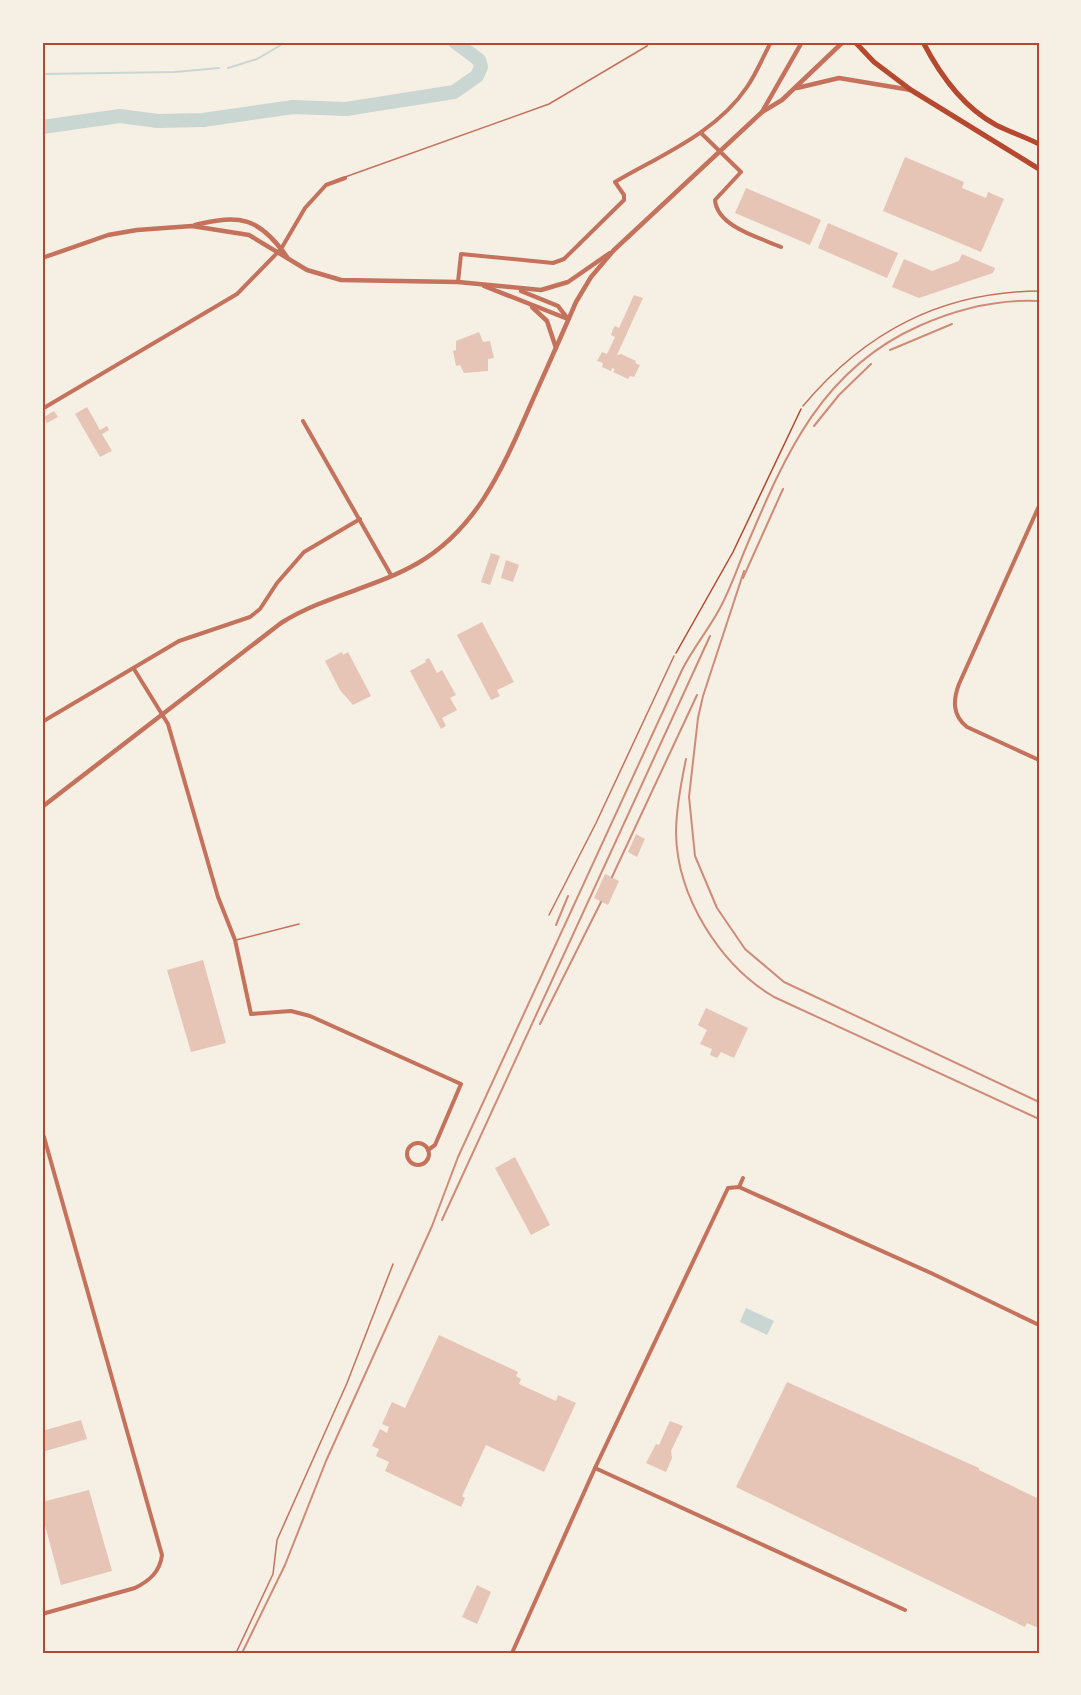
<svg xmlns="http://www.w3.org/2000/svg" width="1081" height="1695" viewBox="0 0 1081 1695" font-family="Literata,serif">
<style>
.water{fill:#c9d6d2}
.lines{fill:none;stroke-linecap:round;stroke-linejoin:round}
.stream{stroke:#c9d6d2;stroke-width:2}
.river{stroke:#c9d6d2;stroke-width:14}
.building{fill:#e6c5b7}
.path{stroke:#b5482f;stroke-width:1.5}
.service{stroke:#c5725c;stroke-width:1.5}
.minor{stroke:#c5725c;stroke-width:4}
.tertiary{stroke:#c5725c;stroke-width:4.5}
.primary{stroke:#b5482f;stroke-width:5}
.rail{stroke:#cf8b77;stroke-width:2}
.neatline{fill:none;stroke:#b5482f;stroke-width:2}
</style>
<rect width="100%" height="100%" fill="#f6efe4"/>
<polygon class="water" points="746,1308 774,1321 767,1335 740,1322"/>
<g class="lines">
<g class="stream">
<polyline points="228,68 257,59 286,42"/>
<polyline points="42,74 175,72 219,68"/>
</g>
<polyline class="river" points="42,127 120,116 158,121 203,120 293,107 346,109 454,92 477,76 481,67 479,60 455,42"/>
</g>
<g class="building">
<polygon points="905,157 964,182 962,188 986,198 988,192 1004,199 981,252 883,211"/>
<polygon points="746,188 821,220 810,245 735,213"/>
<polygon points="828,223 898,253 887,278 818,248"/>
<polygon points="962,254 995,268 993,273 919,298 892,287 904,259 932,271 959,261"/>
<polygon points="634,295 643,298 617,355 621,354 636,361 635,363 640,365 634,377 630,376 628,379 613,372 615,369 612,368 611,371 602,367 603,363 597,361 602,352 607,354 615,337 611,335 613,329 615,326 619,328"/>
<polygon points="479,332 483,342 490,341 494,358 488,359 488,371 464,373 460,365 456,366 453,351 456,350 456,341"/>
<polygon points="87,407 100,430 107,426 109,430 102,434 112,451 100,457 75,414"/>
<polygon points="54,411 58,417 47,423 44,417"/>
<polygon points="491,553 500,556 490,585 481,582"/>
<polygon points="506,560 519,565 513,582 501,578"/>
<polygon points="482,622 514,682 497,690 500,696 491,700 457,635"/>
<polygon points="342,652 343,655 348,652 371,696 353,705 340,690 325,661"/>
<polygon points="429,658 437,673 442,670 456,695 450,698 457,710 442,718 446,726 441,729 410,671 426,662 425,660"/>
<polygon points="636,834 645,839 637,857 628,852"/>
<polygon points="605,874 619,881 608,905 594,898"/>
<polygon points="203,960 226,1043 191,1052 167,970"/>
<polygon points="706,1008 748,1028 734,1058 721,1052 717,1058 710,1055 712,1049 700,1044 707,1030 698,1025"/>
<polygon points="515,1157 550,1225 531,1235 495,1168"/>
<polygon points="439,1335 518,1372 516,1376 521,1379 519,1384 556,1401 558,1395 576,1403 544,1472 486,1445 462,1496 465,1498 461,1507 385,1471 389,1462 376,1456 379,1449 372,1446 380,1429 387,1433 389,1427 382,1424 392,1402 405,1408"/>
<polygon points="787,1382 979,1468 979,1470 1039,1499 1038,1628 1027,1623 1025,1627 736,1487"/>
<polygon points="81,1420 87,1439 42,1452 42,1431"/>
<polygon points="670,1421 683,1426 671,1451 672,1458 666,1472 646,1463 656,1444 659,1445"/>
<polygon points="89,1490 112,1571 61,1585 42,1514 42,1502"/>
<polygon points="477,1585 491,1592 477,1624 462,1617"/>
</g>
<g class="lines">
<polyline class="path" points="676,653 733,552 801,409"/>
<g class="service">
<polyline points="345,177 549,104 647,46 649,42"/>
<path d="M 803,406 C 865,332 941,292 1039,291"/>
<polyline points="549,915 596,823 674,656"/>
<polyline points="236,940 299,924"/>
<polyline points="236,1653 273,1574 277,1540 347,1383 393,1264"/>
</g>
<g class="minor">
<path d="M 701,133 L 741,172 L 715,200 C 717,227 761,238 781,247"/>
<path d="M 458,282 L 461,254 L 553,263 L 564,259 L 624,200 L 624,195 L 615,182 C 661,155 716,133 747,87 C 756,74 763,57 771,42"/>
<polyline points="42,409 237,294 281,249 305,208 326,185 345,178"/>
<polyline points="303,421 391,575"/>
<path d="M 1039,506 L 959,684 C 953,700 952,715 967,727 L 1039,760"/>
<polyline points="134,669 168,724 218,897 235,940 251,1014 291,1011 310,1016 461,1084 435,1145 428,1150"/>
<polyline points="42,722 179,641 250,617 260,609 277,583 304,552 360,519"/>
<path d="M 42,1130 L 162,1555 C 160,1572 149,1581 135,1588 L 42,1614"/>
<circle cx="418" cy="1154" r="11"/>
<polyline points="739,1187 743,1178"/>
<polyline points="595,1468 905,1610"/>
<polyline points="512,1653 595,1468 728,1188 739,1187 931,1273 1039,1325"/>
</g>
<g class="tertiary">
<polyline points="797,88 839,78 911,90"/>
<polyline points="762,112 802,42"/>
<path d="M 195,225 C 240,214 259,217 287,257"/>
<polyline points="42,258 108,235 137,230 192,226 249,235 307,270 341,280 458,282 541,290 568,282 610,253"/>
<polyline points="484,286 568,319"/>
<polyline points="521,291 558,306 568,319"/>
<polyline points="532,307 547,321 556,348"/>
<path d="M 42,807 L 281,623 C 324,596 375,588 418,563 C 478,528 503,467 530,406 C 545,372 561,337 576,302 L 591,277 L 614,250 L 762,112 L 782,100 L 843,42"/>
</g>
<g class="primary">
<polyline points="855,42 874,62 911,90 1039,169"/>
<path d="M 923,42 C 940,75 963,107 996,125 C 1010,132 1025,137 1039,144"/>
</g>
<g class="rail">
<polyline points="890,350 952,324"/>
<polyline points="814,426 839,395 871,364"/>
<polyline points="744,571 703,696 698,718 689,797 695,856 717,908 745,949 784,982 1039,1102"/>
<polyline points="743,578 783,489"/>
<path d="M 686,759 C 681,783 676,808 676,833 C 677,897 720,965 774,997 L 1039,1119"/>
<polyline points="612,877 697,695"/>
<polyline points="556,925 568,896"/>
<polyline points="540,1024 601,902"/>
<polyline points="442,1220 710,636"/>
<path d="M 242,1653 L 285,1565 L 326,1461 L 432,1226 L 458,1157 L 682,670 C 693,648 709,629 720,608 C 731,588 738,566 747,545 C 786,453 822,369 919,326 C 957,309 998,299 1039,301"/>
</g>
</g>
<rect width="1081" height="1695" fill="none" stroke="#f6efe4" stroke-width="87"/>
<rect x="44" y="44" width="994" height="1608" class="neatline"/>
</svg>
